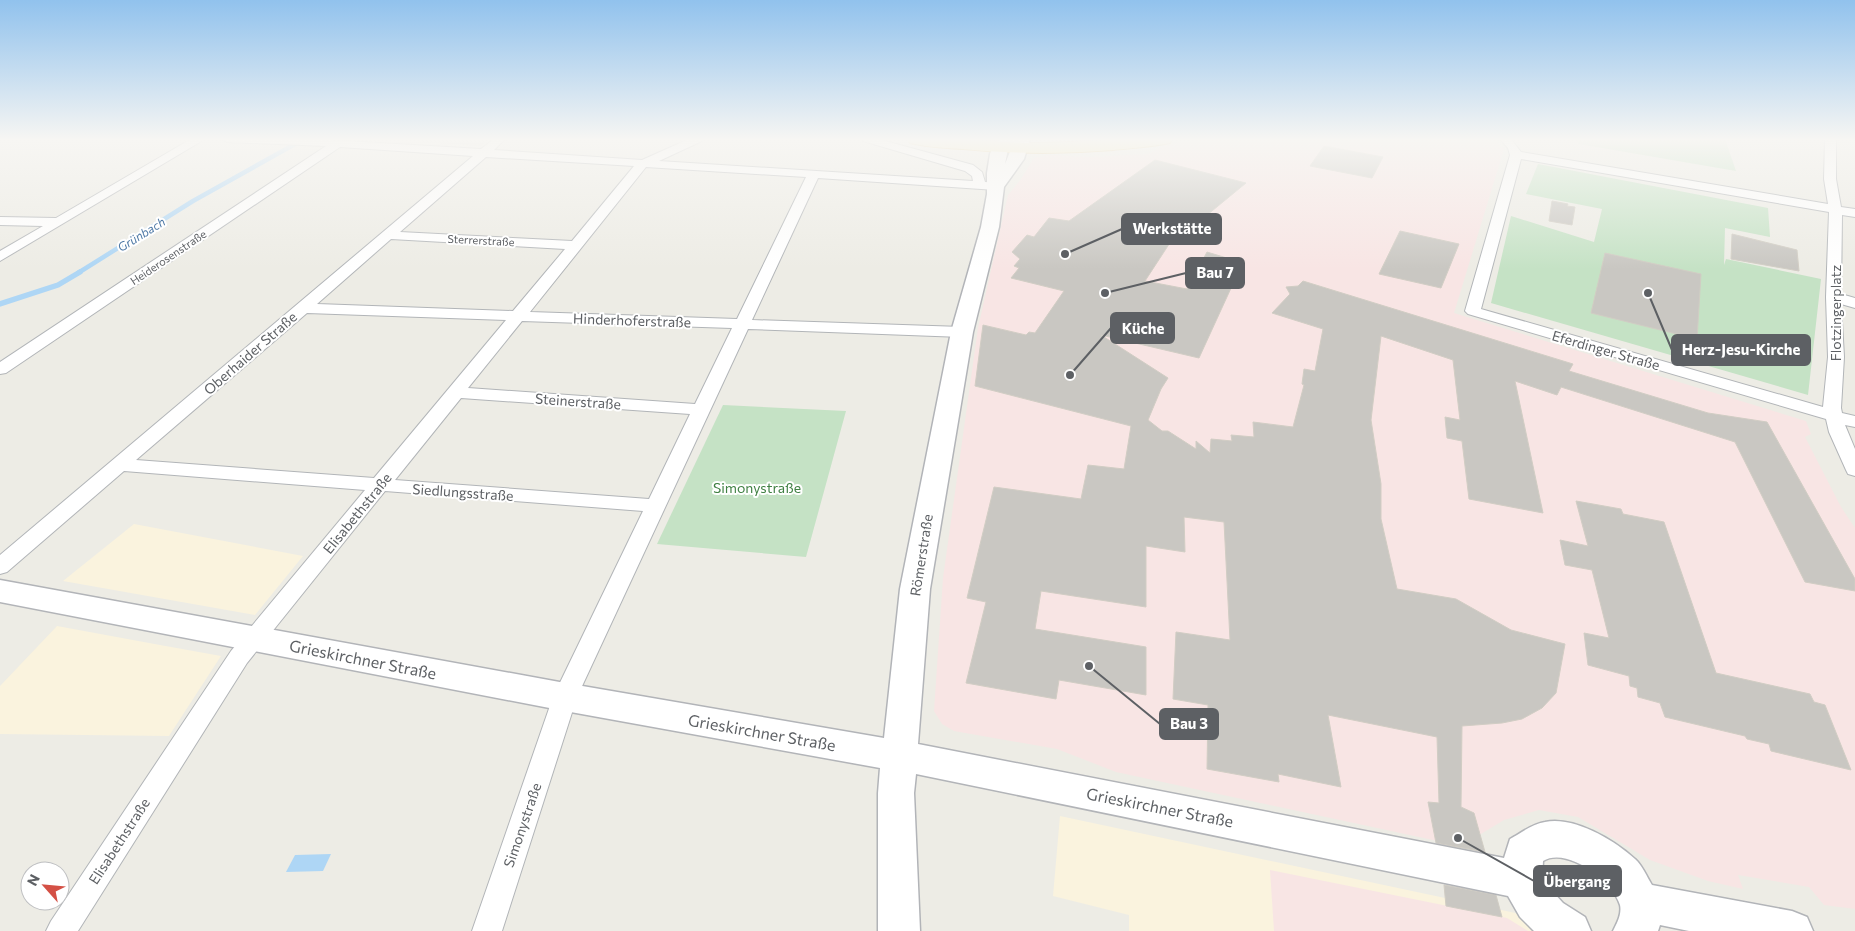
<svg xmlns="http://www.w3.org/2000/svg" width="1855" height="931" viewBox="0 0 1855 931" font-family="Commissioner,sans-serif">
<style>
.commercial{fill:#faf3de}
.education{fill:#dddbd4}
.medical{fill:#f8e5e4}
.green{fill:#c5e2c5}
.water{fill:#aed6f5}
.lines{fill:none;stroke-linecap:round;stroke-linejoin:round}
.stream-far1{stroke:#aed6f5;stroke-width:4.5}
.stream{stroke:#aed6f5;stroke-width:5.5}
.building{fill:#c9c7c2;stroke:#d1cdc4}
.street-casing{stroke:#b2b5b8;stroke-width:2}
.secondary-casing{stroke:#b2b4b8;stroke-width:3}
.primary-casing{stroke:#e0bf6c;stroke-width:2}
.street{fill:#fff;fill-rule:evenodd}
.secondary{fill:#fff;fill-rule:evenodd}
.primary{fill:#f5eab3;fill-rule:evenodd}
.labels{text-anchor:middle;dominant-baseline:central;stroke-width:4;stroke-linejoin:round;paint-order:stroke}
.far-street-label{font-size:11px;fill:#5d6064;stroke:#fff}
.far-water-label{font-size:12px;font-style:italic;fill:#4d78a5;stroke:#fff}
.street-label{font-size:14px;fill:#5d6064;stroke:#fff}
.park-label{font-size:14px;fill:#408043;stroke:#fff}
.near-street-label{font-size:16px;fill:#5d6064;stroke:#fff}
.leader{fill:none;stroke:#5d6064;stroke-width:2}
.callout-dot{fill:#5d6064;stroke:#fff;stroke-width:2}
.callout{fill:#5d6064;stroke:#5d6064;stroke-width:2}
.callout-label{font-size:15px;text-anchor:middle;font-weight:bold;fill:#fff}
</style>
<rect width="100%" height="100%" fill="#edece5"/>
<g class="commercial">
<polygon points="134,524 303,556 255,615 63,581"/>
<polygon points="57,626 160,645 221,656 169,736 0,734 0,686"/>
<polygon points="1060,816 1529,916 1548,931 1129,931 1129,915 1053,896"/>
</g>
<polygon class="education" points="415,139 490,139 481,146 411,141"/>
<g class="medical">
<polygon points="1197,139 1495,139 1504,149 1454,313 1806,421 1811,434 1805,437 1841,507 1855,528 1855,909 1824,905 1809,887 1738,875 1743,889 1708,881 1650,860 1578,817 1539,810 1504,820 1461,846 1116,772 1057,749 954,731 942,724 934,711 943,578 978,328 1008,195 1021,179 1034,158 1049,155 1091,157 1148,154 1165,145"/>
<polygon points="1270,870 1507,918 1528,931 1274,931"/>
</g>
<g class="green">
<polygon points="1576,139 1725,139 1736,171 1579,144"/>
<polygon points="1538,164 1768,208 1770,237 1725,228 1724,265 1726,259 1821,279 1808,395 1491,303 1511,216 1594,242 1602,209 1526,194"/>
<polygon points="723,405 846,411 806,557 657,544"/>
</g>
<polygon class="water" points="331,854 323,871 286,872 295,855"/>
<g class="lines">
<polyline class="stream-far1" points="78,273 193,201 304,139"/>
<polyline class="stream" points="0,304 58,285 80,272"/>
</g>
<g class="building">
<polygon points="1324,146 1383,157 1372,178 1310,166"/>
<polygon points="1155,160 1246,183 1184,234 1177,232 1145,281 1187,289 1207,252 1240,262 1235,274 1237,275 1199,358 1101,335 1168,378 1161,389 1148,420 1162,431 1168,431 1196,449 1196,441 1210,453 1211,439 1232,441 1231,435 1254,437 1253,422 1293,427 1304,385 1302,384 1304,369 1315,371 1323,329 1272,313 1290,294 1286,287 1298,286 1303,281 1573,364 1569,371 1708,413 1767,422 1855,579 1855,591 1805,582 1735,442 1561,387 1557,395 1515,381 1543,513 1469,499 1462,441 1447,438 1445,417 1460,420 1453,360 1381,336 1371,420 1381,484 1381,519 1397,589 1456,599 1511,630 1565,644 1556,693 1542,708 1522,719 1502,723 1462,726 1461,807 1474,813 1485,852 1436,843 1428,802 1439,803 1437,737 1328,715 1341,787 1278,774 1279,782 1207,769 1208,705 1173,699 1176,632 1230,640 1224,522 1184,517 1185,552 1146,546 1146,607 1041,591 1035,629 1146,647 1146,695 1059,680 1056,699 966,683 986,602 967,598 994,487 1081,499 1088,465 1124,469 1131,426 975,386 983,325 1026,335 1029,332 1035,333 1064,291 1011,278 1019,268 1014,266 1020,259 1012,252 1027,235 1034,237 1049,218 1069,221"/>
<polygon points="1552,201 1568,204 1567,206 1575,207 1572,225 1549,221"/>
<polygon points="1400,231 1459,244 1441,288 1379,274"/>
<polygon points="1732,234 1797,250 1799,271 1731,259"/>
<polygon points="1605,253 1701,274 1697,339 1591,313"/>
<polygon points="1576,501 1621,509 1623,514 1664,522 1716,673 1810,694 1814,702 1825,705 1851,770 1771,751 1769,744 1747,739 1745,736 1665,717 1660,703 1638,697 1637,688 1630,686 1629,676 1588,665 1584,633 1609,638 1592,570 1565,565 1560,540 1588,546"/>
<polygon points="1444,885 1496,895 1502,917 1446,906"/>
</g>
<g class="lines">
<defs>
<g id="street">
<polygon points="191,139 205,139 0,261 0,251 43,226 0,225 0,217 56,218"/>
<path d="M 221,139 L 312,139 L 481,149 L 494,139 L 505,139 L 494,150 L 642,160 L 689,139 L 703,139 L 702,141 L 659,161 L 973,181 L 972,176 L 965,171 L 863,141 L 861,139 L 878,139 L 973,165 L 982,172 L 985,182 L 1000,183 L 1002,186 L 996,190 L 818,178 L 752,320 L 962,327 L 968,329 L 970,332 L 968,335 L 962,337 L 748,329 L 577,697 L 502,931 L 472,931 L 553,697 L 643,511 L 385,491 L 247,663 L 78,931 L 46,931 L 51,921 L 231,651 L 365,490 L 124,471 L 7,572 L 0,574 L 0,555 L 473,156 L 340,147 L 6,373 L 0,374 L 0,362 L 326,146 L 227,142 ZM 486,157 L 634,166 L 572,241 L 400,232 ZM 646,167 L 806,177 L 737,319 L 530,312 ZM 391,239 L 565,249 L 513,311 L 317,304 ZM 307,313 L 506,320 L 374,478 L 136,460 ZM 522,321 L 732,328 L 695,404 L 468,388 ZM 461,398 L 690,414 L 649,499 L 395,480 Z"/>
<path d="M 1500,139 L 1511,139 L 1521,152 L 1828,204 L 1824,179 L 1825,139 L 1836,139 L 1836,179 L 1841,207 L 1855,209 L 1855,217 L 1842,215 L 1841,294 L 1855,298 L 1855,308 L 1841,304 L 1844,357 L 1841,408 L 1842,413 L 1855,416 L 1855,427 L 1845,425 L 1855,449 L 1855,476 L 1848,474 L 1846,470 L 1829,432 L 1826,419 L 1468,314 L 1465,311 L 1510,155 L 1508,148 ZM 1521,159 L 1829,212 L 1826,297 L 1828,357 L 1823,407 L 1481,309 Z"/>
</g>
<path id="secondary" d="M 1000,139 L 1030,139 L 1024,159 L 1004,187 L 999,227 L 973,332 L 930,589 L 918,744 L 1504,858 L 1510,839 C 1521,833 1532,824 1545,822 C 1574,816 1614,840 1635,859 C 1642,865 1647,877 1652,885 L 1792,911 L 1807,917 L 1813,931 L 1689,931 L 1660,925 L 1658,931 L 1613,931 C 1617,923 1622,914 1620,905 C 1613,881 1567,846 1543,861 L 1542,880 L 1563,903 L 1585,917 L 1591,931 L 1534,931 L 1520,917 L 1508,896 L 916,774 L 914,793 L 920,931 L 878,931 L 878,793 L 880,768 L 565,711 L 0,602 L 0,580 L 565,683 L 884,738 L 900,589 L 951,332 L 981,227 L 987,194 L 987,173 L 990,154 L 992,147 ZM 1013,144 L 1005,164 L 1008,149 Z"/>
<path id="primary" d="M 908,139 C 951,136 995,143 1038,143 C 1083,143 1128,136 1172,139 L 1170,143 C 1151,147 1132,148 1113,150 C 1063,154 1013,154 963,149 C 946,148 927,147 910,143 Z"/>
</defs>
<use href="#street" class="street-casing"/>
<use href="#secondary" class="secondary-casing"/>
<use href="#primary" class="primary-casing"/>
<use href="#street" class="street"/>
<use href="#secondary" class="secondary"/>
<use href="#primary" class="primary"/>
</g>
<linearGradient id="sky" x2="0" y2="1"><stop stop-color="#91c2ed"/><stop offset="0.52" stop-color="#f7f6f3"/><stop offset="1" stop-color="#f7f6f3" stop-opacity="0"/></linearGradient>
<rect width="1855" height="269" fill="url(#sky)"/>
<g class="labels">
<g class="far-street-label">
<text transform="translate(481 240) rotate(3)">Sterrerstraße</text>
<text transform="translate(168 257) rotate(-34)">Heiderosenstraße</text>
</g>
<g class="far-water-label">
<text transform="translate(141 234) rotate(-32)">Grünbach</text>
</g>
<g class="street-label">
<text transform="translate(1835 313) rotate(-90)">Flotzingerplatz</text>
<text transform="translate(632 320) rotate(2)">Hinderhoferstraße</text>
<text transform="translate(1606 350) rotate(16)">Eferdinger Straße</text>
<text transform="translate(250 353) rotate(-41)">Oberhaider Straße</text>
<text transform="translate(578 401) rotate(4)">Steinerstraße</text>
<text transform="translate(463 492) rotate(4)">Siedlungsstraße</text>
<text transform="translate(357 513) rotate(-51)">Elisabethstraße</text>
<text transform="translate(921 555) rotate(-81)">Römerstraße</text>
<text transform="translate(522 825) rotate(-71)">Simonystraße</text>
<text transform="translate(119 841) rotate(-57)">Elisabethstraße</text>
</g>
<g class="park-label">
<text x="757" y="487">Simonystraße</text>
</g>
<g class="near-street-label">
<text transform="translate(363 659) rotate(11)">Grieskirchner Straße</text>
<text transform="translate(762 732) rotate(10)">Grieskirchner Straße</text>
<text transform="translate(1160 807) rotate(11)">Grieskirchner Straße</text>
</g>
</g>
<path class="leader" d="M1065 254L1122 229M1105 293L1186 273M1070 375L1111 328M1648 293L1672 350M1089 666L1160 724M1458 838L1534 881"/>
<g class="callout-dot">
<circle cx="1065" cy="254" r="5"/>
<circle cx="1105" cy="293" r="5"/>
<circle cx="1070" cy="375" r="5"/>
<circle cx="1648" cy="293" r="5"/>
<circle cx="1089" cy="666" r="5"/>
<circle cx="1458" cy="838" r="5"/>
</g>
<g class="callout">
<rect x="1122" y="214" width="99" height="30" rx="5"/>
<rect x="1186" y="258" width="58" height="30" rx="5"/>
<rect x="1111" y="313" width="63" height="30" rx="5"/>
<rect x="1672" y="335" width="138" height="30" rx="5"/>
<rect x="1160" y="709" width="58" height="30" rx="5"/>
<rect x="1534" y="866" width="87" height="30" rx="5"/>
</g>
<g class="callout-label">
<text x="1172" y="234">Werkstätte</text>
<text x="1215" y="278">Bau 7</text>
<text x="1143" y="334">Küche</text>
<text x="1741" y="355">Herz-Jesu-Kirche</text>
<text x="1189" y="729">Bau 3</text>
<text x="1577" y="887">Übergang</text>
</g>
<g transform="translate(45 886) rotate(297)"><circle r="24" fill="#ffffff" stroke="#bebfc1"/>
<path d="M0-4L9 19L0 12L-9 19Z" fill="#d45045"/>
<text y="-8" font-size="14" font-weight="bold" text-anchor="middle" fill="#5d6064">N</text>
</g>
</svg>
